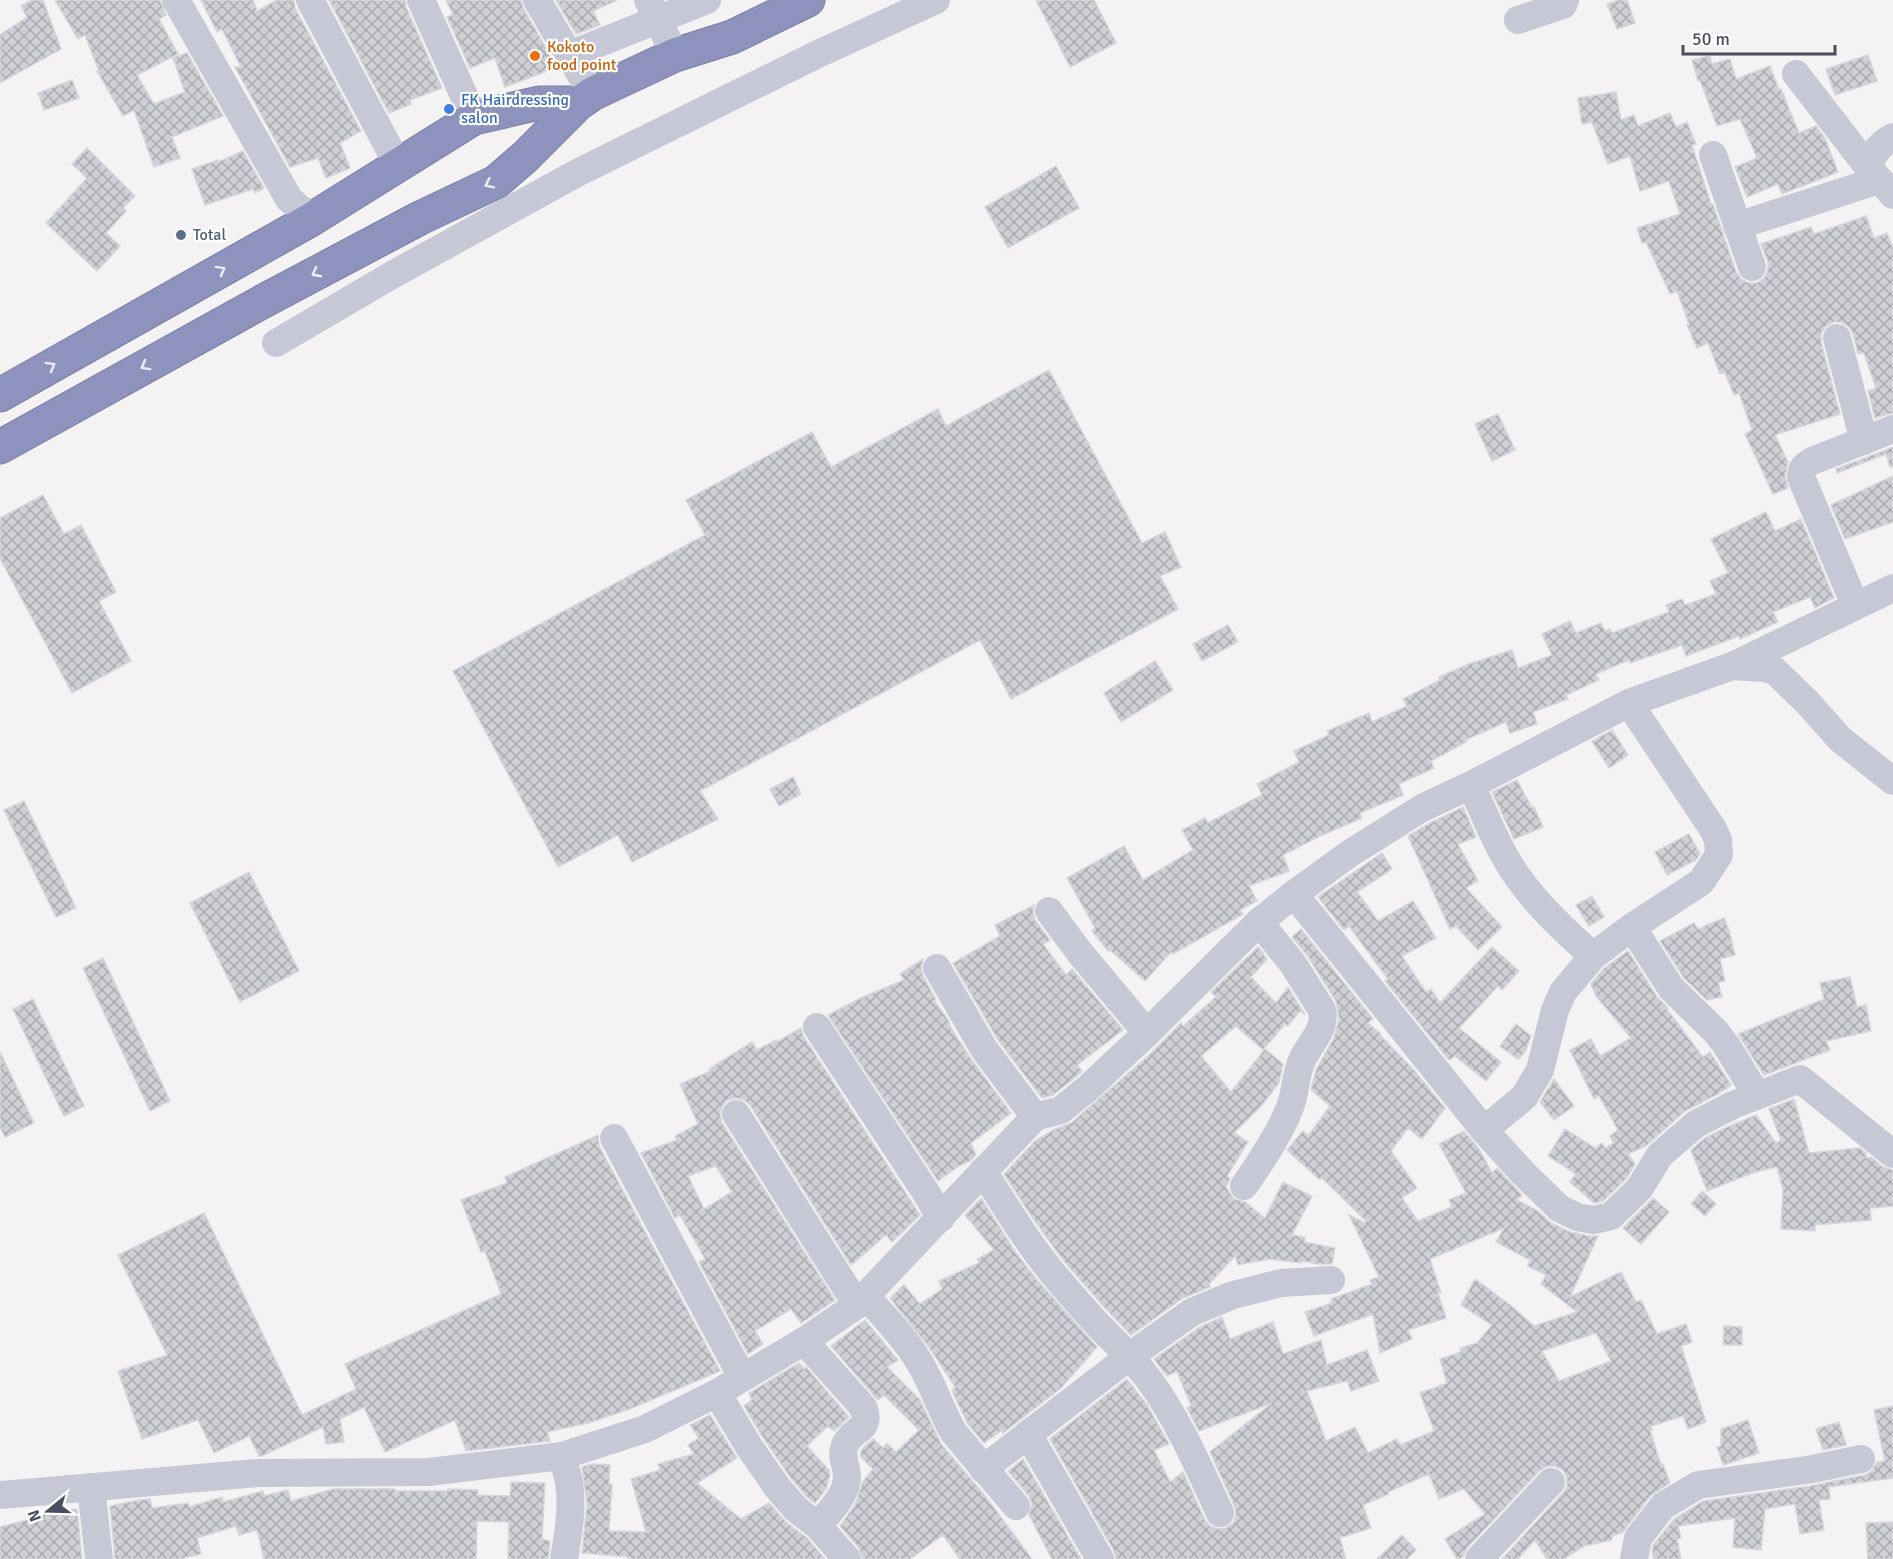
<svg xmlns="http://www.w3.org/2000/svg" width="1893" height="1559" viewBox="0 0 1893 1559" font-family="Signika,sans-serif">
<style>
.building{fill:url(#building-cross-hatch);stroke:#d6d6dc;stroke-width:1.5;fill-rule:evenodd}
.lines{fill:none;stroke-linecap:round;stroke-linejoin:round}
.highway-casing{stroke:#787ea8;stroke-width:35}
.minor{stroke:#c6c9d5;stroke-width:28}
.highway{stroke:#8d93bc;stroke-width:33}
.oneway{stroke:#eeeff5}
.food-dot{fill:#e8710a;stroke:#fff;stroke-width:2}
.shop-dot{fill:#3f7fe0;stroke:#fff;stroke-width:2}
.service-dot{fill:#5c6f8a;stroke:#fff;stroke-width:2}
.labels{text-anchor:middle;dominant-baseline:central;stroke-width:4.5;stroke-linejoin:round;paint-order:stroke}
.food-label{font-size:16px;fill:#c56008;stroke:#fff;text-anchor:start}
.shop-label{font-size:16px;fill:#366cbe;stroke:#fff;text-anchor:start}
.service-label{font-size:16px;fill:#4e5e75;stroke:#fff;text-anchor:start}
</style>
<defs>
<pattern id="building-cross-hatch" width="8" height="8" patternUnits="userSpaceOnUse" patternTransform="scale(1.5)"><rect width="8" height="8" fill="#cfd0d5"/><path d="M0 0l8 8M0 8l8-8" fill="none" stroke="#aaabb0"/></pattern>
</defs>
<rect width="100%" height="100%" fill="#f4f2f2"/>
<g class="building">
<polygon points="32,0 43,0 61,49 0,83 0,35 27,17 21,6"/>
<polygon points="55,0 160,0 166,15 159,19 178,54 137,75 154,104 185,92 173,58 187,53 223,116 172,137 180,158 154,167 134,110 123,116 97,71 99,71 85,35 78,39"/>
<polygon points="201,0 253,0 257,11 277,0 294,0 295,8 361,131 340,143 350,168 326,178 318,158 290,167 235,67 241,67 222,29 217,32"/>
<polygon points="329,0 405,0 406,7 442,88 410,100 411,104 389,113"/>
<polygon points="446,0 521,0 523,8 557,67 505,87 495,58 470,68 447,17 453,15"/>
<polygon points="556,0 617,0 593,11 600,25 576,34"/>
<polygon points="1036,0 1094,0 1116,43 1070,67"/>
<polygon points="1619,0 1627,0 1635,23 1617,29 1607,4"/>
<polygon points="1868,55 1877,81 1835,95 1826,69"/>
<polygon points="1710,56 1712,64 1730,59 1736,79 1770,66 1779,90 1781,89 1799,133 1816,126 1825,138 1838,172 1782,194 1778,184 1747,197 1735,167 1757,158 1740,119 1717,126 1700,80 1698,81 1692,60"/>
<polygon points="72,80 79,98 44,110 38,93"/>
<polygon points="1616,92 1621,120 1634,115 1638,126 1670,113 1676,127 1687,122 1696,144 1692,145 1711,204 1713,204 1736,272 1742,280 1749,283 1757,283 1765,277 1768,270 1768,262 1761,244 1811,227 1814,234 1866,216 1874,238 1887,233 1893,248 1893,413 1875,418 1868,391 1876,388 1864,353 1858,354 1853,334 1849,327 1841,322 1833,322 1826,326 1821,333 1821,342 1840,414 1775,435 1788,462 1785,476 1788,488 1773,494 1745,434 1752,430 1739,393 1734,395 1725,373 1720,374 1708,343 1697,348 1687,325 1689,324 1677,291 1670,294 1646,242 1642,243 1637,228 1680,214 1669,181 1640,191 1630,156 1608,164 1592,122 1582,124 1578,98"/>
<polygon points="87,148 135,196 123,208 126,211 106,233 120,246 97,271 46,223 87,178 72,164"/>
<polygon points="243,151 264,188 255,193 253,189 205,205 192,169 218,160 218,162"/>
<polygon points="1056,166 1079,208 1008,248 985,207"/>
<polygon points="1049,370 1142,543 1165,532 1181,567 1160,576 1178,609 1011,699 980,640 700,791 718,819 632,862 618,835 558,867 453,671 705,535 686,500 812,432 831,467 938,409 946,426"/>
<polygon points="1498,414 1515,450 1492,461 1475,424"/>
<polygon points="1893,447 1893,467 1890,467 1886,454 1837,473 1836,469"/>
<polygon points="1893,476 1893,522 1845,539 1831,505"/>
<polygon points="43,495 64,534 81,525 116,592 99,601 131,661 72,693 0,558 0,518"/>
<polygon points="1766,512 1775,531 1801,519 1834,598 1815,608 1810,597 1773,612 1778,622 1740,639 1739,636 1686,656 1682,645 1630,663 1629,660 1596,674 1599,680 1566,695 1568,699 1533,712 1537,724 1510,733 1506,722 1465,740 1466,742 1431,761 1434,768 1399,784 1403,795 1360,813 1362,818 1320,836 1283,855 1289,871 1249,886 1257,901 1240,910 1243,914 1173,954 1171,952 1145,981 1110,950 1108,951 1092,931 1095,928 1067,878 1124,846 1143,880 1193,850 1182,830 1205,818 1208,823 1262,795 1257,784 1299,762 1294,751 1329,735 1327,731 1369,713 1372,722 1407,706 1403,699 1440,680 1439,677 1469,664 1512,650 1518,668 1552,655 1542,634 1570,621 1576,633 1601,623 1605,631 1610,629 1612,633 1669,612 1666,605 1682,599 1685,605 1716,594 1710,581 1728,573 1711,539"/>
<polygon points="1228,625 1238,642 1202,661 1193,644"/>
<polygon points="1155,661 1173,690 1121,722 1104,693"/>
<polygon points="1612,730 1628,755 1609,768 1592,741"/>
<polygon points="793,777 801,794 779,806 770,789"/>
<polygon points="1517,780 1532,808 1534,807 1543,827 1514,839 1492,792"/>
<polygon points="24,801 76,908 56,917 4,810"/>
<polygon points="1463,807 1476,837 1458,844 1478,881 1466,888 1502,927 1478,950 1456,926 1450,929 1408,836 1430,823"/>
<polygon points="1689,834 1700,854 1696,860 1667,875 1655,852"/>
<polygon points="1382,853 1392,869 1357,892 1378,921 1413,901 1436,938 1402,956 1426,992 1431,989 1440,1003 1492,947 1519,971 1502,990 1498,986 1459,1028 1501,1062 1486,1081 1455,1056 1449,1060 1385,981 1388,979 1349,926 1344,930 1318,897"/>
<polygon points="249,872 299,971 240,1002 190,903"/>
<polygon points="1592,896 1604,917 1589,926 1576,905"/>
<polygon points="1034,905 1033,912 1035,920 1050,940 1043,944 1066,975 1072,969 1123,1030 1077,1065 1082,1071 1077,1076 1053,1095 1042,1098 998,1040 953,963 1000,936 995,925"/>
<polygon points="1724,918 1729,930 1735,955 1720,959 1725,981 1718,982 1722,997 1707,1000 1684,978 1660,941 1694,923 1698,929"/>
<path d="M 1301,929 L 1373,1019 L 1368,1023 L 1381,1034 L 1380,1035 L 1413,1069 L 1445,1108 L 1422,1139 L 1408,1128 L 1391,1151 L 1417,1188 L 1402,1198 L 1418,1221 L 1452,1207 L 1449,1200 L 1466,1193 L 1439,1144 L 1464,1131 L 1479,1149 L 1492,1173 L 1497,1168 L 1522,1195 L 1517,1200 L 1538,1211 L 1551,1223 L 1570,1232 L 1590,1236 L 1598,1236 L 1570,1297 L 1621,1272 L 1636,1302 L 1641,1300 L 1657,1334 L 1686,1324 L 1692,1342 L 1681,1346 L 1706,1422 L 1688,1429 L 1683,1416 L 1651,1426 L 1652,1430 L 1650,1430 L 1661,1465 L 1663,1464 L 1670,1483 L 1650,1496 L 1623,1532 L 1612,1536 L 1612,1540 L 1584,1546 L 1564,1559 L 1547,1559 L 1535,1540 L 1518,1559 L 1502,1559 L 1563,1493 L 1567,1486 L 1567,1478 L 1563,1470 L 1555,1466 L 1547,1466 L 1539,1471 L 1467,1548 L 1463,1557 L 1459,1559 L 1457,1559 L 1445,1539 L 1485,1514 L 1464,1489 L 1439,1499 L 1429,1474 L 1388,1492 L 1389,1494 L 1363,1505 L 1371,1528 L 1340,1538 L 1346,1559 L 1116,1559 L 1114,1551 L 1050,1439 L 1127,1379 L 1147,1405 L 1169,1444 L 1154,1450 L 1170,1482 L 1183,1472 L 1205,1520 L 1210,1526 L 1218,1529 L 1226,1528 L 1234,1522 L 1236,1515 L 1235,1507 L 1210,1452 L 1272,1403 L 1199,1431 L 1187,1408 L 1191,1406 L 1177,1371 L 1167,1376 L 1154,1359 L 1200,1327 L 1222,1317 L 1230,1339 L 1273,1322 L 1283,1354 L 1321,1340 L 1327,1365 L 1367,1350 L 1379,1381 L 1351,1391 L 1347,1381 L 1307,1391 L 1326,1441 L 1355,1427 L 1368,1453 L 1397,1439 L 1400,1445 L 1434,1431 L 1420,1393 L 1447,1383 L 1440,1359 L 1461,1352 L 1460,1348 L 1477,1343 L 1492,1325 L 1461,1305 L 1475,1279 L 1509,1304 L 1534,1326 L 1577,1312 L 1541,1284 L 1546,1275 L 1528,1266 L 1530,1260 L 1496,1242 L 1504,1228 L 1430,1259 L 1441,1293 L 1437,1290 L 1446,1318 L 1408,1330 L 1412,1339 L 1380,1353 L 1373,1314 L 1314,1336 L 1305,1312 L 1332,1303 L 1331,1299 L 1372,1284 L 1370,1280 L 1379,1277 L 1349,1215 L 1365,1223 L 1366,1221 L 1321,1177 L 1320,1180 L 1287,1150 L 1303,1131 L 1308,1136 L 1330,1106 L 1311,1090 L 1316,1070 L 1334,1038 L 1339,1019 L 1336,1001 L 1307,955 L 1292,937 ZM 1596,1333 L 1611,1361 L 1559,1381 L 1542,1351 Z"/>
<polygon points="1258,947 1267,959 1251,977 1276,1003 1288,987 1305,1015 1300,1011 1288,1026 1285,1024 1263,1050 1236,1026 1201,1056 1231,1092 1265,1049 1283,1064 1279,1083 1261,1106 1234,1133 1248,1142 1227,1176 1230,1179 1226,1187 1234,1199 1245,1202 1265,1218 1283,1182 1312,1196 1292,1235 1305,1237 1304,1242 1335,1248 1332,1264 1318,1264 1302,1261 1301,1263 1270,1259 1238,1265 1235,1256 1209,1284 1210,1287 1183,1298 1131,1335 1105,1308 1063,1260 1034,1220 1004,1174 1035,1141 1055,1129 1071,1123 1148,1056 1181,1023 1183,1026 1216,997 1211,992"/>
<polygon points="1628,951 1657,997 1668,1008 1666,1008 1703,1057 1710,1052 1731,1085 1718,1094 1685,1111 1647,1145 1628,1154 1635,1164 1626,1179 1603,1201 1594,1203 1570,1182 1576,1174 1548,1156 1565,1129 1595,1148 1602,1143 1605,1148 1614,1143 1610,1136 1618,1130 1599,1096 1594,1099 1570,1050 1591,1039 1600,1056 1631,1038 1596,996 1591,984 1604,968"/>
<polygon points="103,958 170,1101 150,1111 83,968"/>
<polygon points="923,959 921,969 923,976 936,1000 934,1001 947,1018 950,1024 949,1025 971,1059 1011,1113 971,1143 976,1155 970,1161 959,1166 938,1181 828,1015 863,997 904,980 900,974"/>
<polygon points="1850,977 1857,1007 1866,1005 1871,1031 1826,1041 1830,1050 1764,1075 1738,1034 1824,999 1820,983"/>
<polygon points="33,999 84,1106 64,1116 13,1009"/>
<polygon points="1516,1024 1531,1036 1525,1052 1518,1059 1500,1046"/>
<path d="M 801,1028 L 803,1036 L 920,1215 L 892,1242 L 886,1235 L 851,1265 L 750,1105 L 744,1100 L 736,1098 L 727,1100 L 722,1106 L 720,1114 L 722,1123 L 835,1300 L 801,1323 L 791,1309 L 755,1331 L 763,1344 L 748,1354 L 699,1262 L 705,1259 L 680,1215 L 675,1218 L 641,1153 L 677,1140 L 675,1136 L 698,1124 L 680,1084 L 711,1071 L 709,1069 L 752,1042 L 757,1050 L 776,1040 L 777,1042 ZM 716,1166 L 732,1192 L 704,1209 L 688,1176 Z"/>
<polygon points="0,1052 34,1123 5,1137 0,1127"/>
<polygon points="1554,1079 1574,1106 1554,1120 1540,1102"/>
<polygon points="1794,1099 1809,1153 1860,1148 1866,1153 1866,1158 1871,1157 1883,1167 1893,1170 1893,1206 1870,1208 1871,1220 1815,1225 1815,1231 1781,1229 1783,1190 1777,1167 1755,1172 1707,1191 1691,1150 1705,1138 1725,1128 1756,1115 1776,1143 1781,1140 1769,1109"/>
<polygon points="598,1135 599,1146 720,1371 630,1409 588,1423 547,1432 550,1441 466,1451 455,1420 385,1452 364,1407 340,1419 344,1442 326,1444 323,1427 262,1456 259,1456 249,1436 214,1453 198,1420 142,1439 118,1371 167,1355 118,1255 204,1213 302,1415 356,1389 345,1364 501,1294 485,1251 481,1252 461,1200 507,1183 505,1177"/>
<polygon points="1702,1191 1716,1204 1705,1216 1691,1204"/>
<polygon points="981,1198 1016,1253 1037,1280 1097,1347 1061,1388 1003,1433 1002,1430 984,1443 968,1424 952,1391 955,1387 929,1347 890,1298 904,1285 920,1304 942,1289 939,1281 979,1263 977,1259 994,1250 965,1215"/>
<polygon points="1653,1198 1669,1212 1641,1244 1623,1228"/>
<polygon points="865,1320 898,1360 887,1367 920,1400 941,1444 986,1497 1032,1559 960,1559 943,1535 910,1559 863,1559 859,1548 840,1526 855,1505 863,1481 873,1469 860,1456 862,1449 873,1439 883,1448 887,1443 896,1452 919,1430 884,1395 878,1400 831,1346"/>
<polygon points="1724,1326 1742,1327 1742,1345 1723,1345"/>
<polygon points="799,1363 804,1369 806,1367 849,1417 834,1431 828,1426 807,1446 829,1470 830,1475 826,1489 815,1503 807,1497 790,1477 762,1436 744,1406 752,1400 749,1393"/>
<polygon points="1893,1406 1893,1478 1829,1487 1830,1499 1819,1500 1824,1530 1800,1534 1795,1504 1765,1509 1761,1550 1733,1547 1735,1518 1678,1526 1681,1538 1677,1539 1681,1559 1654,1559 1652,1552 1653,1545 1674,1519 1703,1501 1810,1486 1864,1475 1871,1472 1877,1462 1885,1461 1874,1410"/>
<polygon points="710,1415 737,1458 697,1483 741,1519 769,1503 786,1522 807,1538 825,1559 628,1559 628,1557 582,1553 587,1503 582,1467 592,1464 610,1465 609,1485 612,1484 609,1531 646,1532 631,1479 660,1470 658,1464 694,1454 688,1445 699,1438 690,1425"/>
<polygon points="1748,1420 1759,1453 1723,1465 1717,1447 1721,1446 1721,1429"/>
<polygon points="1839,1422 1846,1445 1823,1450 1816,1429"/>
<polygon points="1023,1459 1081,1559 1052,1559 1029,1515 1032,1504 1029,1496 1008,1471"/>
<polygon points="511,1482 545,1483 542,1539 550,1541 548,1559 508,1559 509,1522 477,1521 476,1559 264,1559 257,1530 239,1535 236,1526 197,1538 201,1554 180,1559 115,1559 110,1506 139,1500 150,1499 152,1508 188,1503 189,1507 222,1497 223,1502 263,1491 264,1496 288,1490 291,1501 333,1489 395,1489 395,1491 448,1491 448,1489 478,1490 478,1495 510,1496"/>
<polygon points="77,1509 82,1559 0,1559 0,1527 38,1517 37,1514"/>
<polygon points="1893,1522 1893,1559 1868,1559 1866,1523"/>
<polygon points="1402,1535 1416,1550 1407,1559 1377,1559"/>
</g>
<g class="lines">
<defs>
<g id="highway">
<polyline points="0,395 312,219 474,118 539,103 579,103"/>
<polyline points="0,447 260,303 420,218 496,182 525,157 579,103 592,94 675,55 732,37 808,0"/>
</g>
</defs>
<use href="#highway" class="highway-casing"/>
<g class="minor">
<polyline points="176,0 289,199 312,219"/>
<polyline points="310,0 390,150 401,163"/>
<polyline points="421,0 474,118"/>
<polyline points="537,0 592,94"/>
<polyline points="648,0 675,55"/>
<polyline points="1518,20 1563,5 1565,0"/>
<polyline points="569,55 707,0"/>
<polyline points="1796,74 1868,167 1893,195"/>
<polyline points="1713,155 1752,267"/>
<path d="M 1868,167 C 1874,153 1879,144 1893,137"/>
<polyline points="1737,226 1879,180"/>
<polyline points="1837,338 1864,441"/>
<polyline points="276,343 392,275 577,173 818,54 936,0"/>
<path d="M 1855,605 L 1801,477 C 1801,468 1804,466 1812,461 L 1893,429"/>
<polyline points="1732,666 1764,668 1775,671 1807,702 1840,739 1893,781"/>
<path d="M 1471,785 C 1485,815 1498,849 1517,876 C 1538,906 1565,931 1593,956"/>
<polyline points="1294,894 1484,1130 1523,1173 1559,1208 1577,1217 1593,1220 1611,1216 1639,1189 1660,1155 1696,1124 1733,1105 1800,1079 1893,1154"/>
<polyline points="1049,911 1080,953 1147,1033"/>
<polyline points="1632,927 1671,988 1716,1032 1726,1045 1757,1095"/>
<polyline points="937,968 984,1049 1035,1117"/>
<polyline points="817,1027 925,1191 941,1218"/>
<polyline points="736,1114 857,1305"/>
<polyline points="1484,1130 1524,1097 1540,1070 1555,1010 1563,992 1593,956 1632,927 1701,882 1719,855 1718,840 1713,829 1629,703"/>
<polyline points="614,1138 742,1377"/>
<path d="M 983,1171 C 1008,1210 1031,1249 1061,1283 C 1075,1299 1089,1316 1104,1331 C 1120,1347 1136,1362 1150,1381 C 1179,1421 1199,1468 1220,1513"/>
<path d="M 1244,1186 C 1260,1163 1284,1128 1292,1101 C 1296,1087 1296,1073 1302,1060 C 1309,1044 1327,1029 1322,1010 L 1293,964 L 1259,922"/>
<path d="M 866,1296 C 885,1318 907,1340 921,1365 C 934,1387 941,1411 954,1433 L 1016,1506"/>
<path d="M 804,1341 L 863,1407 C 873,1431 852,1428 845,1445 C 840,1457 847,1466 847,1477 C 847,1495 828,1513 818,1526"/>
<polyline points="717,1393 748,1445 777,1487 796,1509 818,1526 847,1559"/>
<polyline points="1028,1434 1100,1559"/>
<path d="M 562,1456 C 564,1465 568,1474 569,1483 C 573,1509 568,1534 564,1559"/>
<polyline points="983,1469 1130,1356 1192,1312 1233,1295 1281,1283 1331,1280"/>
<polyline points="91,1487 99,1559"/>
<polyline points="0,1495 258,1473 429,1472 562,1456 645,1429 717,1393 804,1341 857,1305 1035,1117 1061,1110 1088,1088 1147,1033 1259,922 1294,894 1349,854 1422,808 1471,785 1629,703 1732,666 1893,588"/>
<polyline points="1479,1559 1551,1482"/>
<polyline points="1634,1559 1638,1538 1663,1506 1698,1485 1807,1470 1861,1459"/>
</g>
<use href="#highway" class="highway"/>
</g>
<defs><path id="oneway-chevron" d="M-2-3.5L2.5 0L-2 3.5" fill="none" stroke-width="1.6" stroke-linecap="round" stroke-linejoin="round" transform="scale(1.5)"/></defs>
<g class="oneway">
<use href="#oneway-chevron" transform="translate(489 184) rotate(154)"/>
<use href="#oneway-chevron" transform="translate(221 270) rotate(-29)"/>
<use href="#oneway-chevron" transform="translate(316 273) rotate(152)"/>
<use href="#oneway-chevron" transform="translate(51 366) rotate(-29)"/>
<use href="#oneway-chevron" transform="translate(145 366) rotate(151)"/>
</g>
<circle class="food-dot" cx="535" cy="56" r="6"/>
<circle class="shop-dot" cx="449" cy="109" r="6"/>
<circle class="service-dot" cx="181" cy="235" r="6"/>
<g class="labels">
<g class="food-label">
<text x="547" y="47">Kokoto<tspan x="547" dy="18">food point</tspan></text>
</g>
<g class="shop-label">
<text x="461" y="100">FK Hairdressing<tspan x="461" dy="18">salon</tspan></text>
</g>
<g class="service-label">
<text x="193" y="235">Total</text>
</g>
</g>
<g transform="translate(48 1511) rotate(251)" stroke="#ffffff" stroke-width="4.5" paint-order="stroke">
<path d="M0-4.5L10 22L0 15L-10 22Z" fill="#4a4e5e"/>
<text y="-9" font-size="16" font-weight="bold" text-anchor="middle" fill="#4a4e5e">N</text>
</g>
<path d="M1683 45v9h152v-9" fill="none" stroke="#4a4e5e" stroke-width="3"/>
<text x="1692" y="45" font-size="18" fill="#4a4e5e" stroke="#ffffff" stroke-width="4.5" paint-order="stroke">50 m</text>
</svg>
